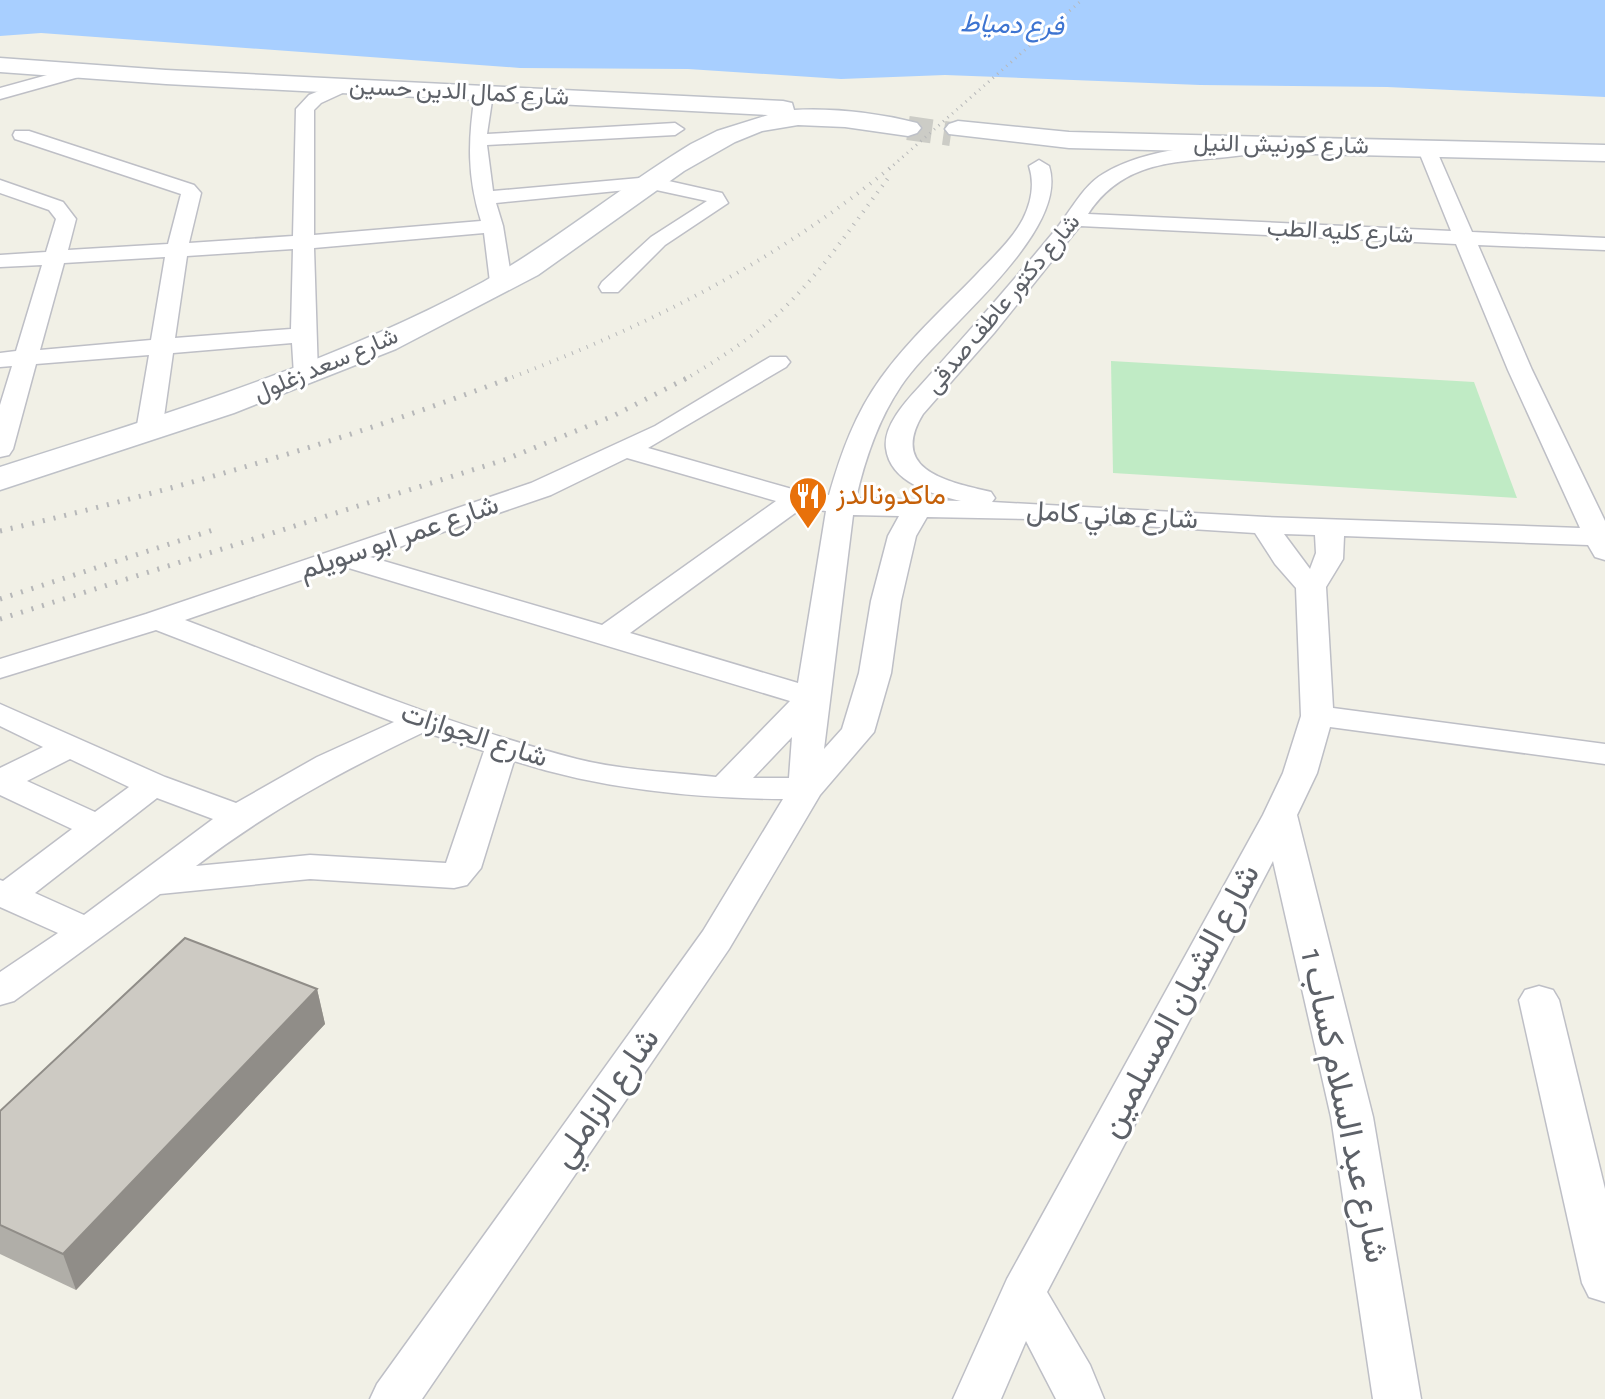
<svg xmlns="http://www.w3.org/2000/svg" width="1605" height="1399" viewBox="0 0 1605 1399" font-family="'Alegreya Sans',Vazirmatn,sans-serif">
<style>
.green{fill:#c0ebc5}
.water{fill:#a8cfff}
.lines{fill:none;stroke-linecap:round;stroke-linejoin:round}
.secondary-tunnel{stroke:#ccccc6;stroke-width:24;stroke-dasharray:24 12;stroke-linecap:butt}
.street-casing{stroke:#bebfc6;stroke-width:3}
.secondary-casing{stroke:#bec1c8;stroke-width:3}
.street{fill:#fff;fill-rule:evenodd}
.secondary{fill:#fff;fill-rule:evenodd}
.rail-far2{stroke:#b7b8b9;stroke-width:3;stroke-dasharray:1 5;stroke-linecap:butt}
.rail-far1{stroke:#b7b8b9;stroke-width:4;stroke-dasharray:1 7;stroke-linecap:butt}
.rail{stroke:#b7b8b9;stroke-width:5;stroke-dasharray:2 9;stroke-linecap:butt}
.wall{fill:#b0aea8}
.shaded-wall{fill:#908d88}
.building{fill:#cdcac3;stroke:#908d88;stroke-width:2}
.labels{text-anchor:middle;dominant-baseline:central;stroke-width:6;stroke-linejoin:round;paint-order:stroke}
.far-street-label{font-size:24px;fill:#5d6168;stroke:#fff}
.far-water-label{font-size:26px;font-style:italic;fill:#3d74d1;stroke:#fff}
.food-label{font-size:28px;fill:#c56008;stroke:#fff;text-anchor:start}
.street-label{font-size:28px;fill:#5d6168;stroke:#fff}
.near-street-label{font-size:34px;fill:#5d6168;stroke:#fff}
</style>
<rect width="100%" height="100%" fill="#f1f0e6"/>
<polygon class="green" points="1111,361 1474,382 1517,498 1113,473"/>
<polygon class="water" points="0,0 1605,0 1605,97 1387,87 1200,85 945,75 841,79 688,69 520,68 41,33 0,36"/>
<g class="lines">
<polyline class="secondary-tunnel" points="908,128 951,134"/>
<defs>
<g id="street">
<polygon points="80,66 89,71 86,75 0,99 0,88"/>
<path d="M 341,82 L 347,83 L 350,87 L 347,91 L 321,103 L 314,110 L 314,235 L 481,221 C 467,176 468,140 475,94 L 484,89 L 493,94 L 487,134 L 675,123 L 684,129 L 675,135 L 487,145 L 493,191 L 651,177 L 722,193 L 728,203 L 665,245 L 618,292 L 602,292 L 599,287 L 602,282 L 651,237 L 707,201 L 647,188 L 496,203 L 503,226 L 512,282 L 501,289 L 490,282 L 484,233 L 314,248 L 318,375 L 315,380 L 297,380 L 294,375 L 292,343 L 173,353 L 162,431 L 158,436 L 140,436 L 136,431 L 149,355 L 36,364 L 13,449 L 9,455 L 0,457 L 0,405 L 12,366 L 0,367 L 0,353 L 16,351 L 42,265 L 0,267 L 0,255 L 46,252 L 56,219 L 49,210 L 0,193 L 0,180 L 63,202 L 76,219 L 68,250 L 168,244 L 181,194 L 15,139 L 13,135 L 15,131 L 29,131 L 194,185 L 201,193 L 189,243 L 293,236 L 296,109 L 309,95 ZM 293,249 L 291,329 L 175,338 L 187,256 ZM 165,257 L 151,340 L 40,350 L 64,263 Z"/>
<path d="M 1263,140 L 1272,146 L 1270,150 C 1202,167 1132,147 1088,214 L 1451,231 L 1417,147 L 1426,141 L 1435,147 L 1472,232 L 1605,238 L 1605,250 L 1478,245 L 1532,370 L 1605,521 L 1605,560 L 1595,557 L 1588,545 L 1344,536 L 1343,559 L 1326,587 L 1333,708 L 1605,744 L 1605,764 L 1330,727 L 1317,773 L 1297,815 L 1373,1117 L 1421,1399 L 1373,1399 L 1331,1117 L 1273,861 L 1047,1292 L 1090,1365 L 1104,1399 L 1056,1399 L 1026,1341 L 1001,1399 L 953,1399 L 1007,1279 L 1263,815 L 1283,773 L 1301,716 L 1296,588 L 1275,564 L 1255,533 L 1031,519 L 927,517 L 916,536 L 901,601 L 891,673 L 874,732 L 820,795 L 729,949 L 422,1399 L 370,1399 L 377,1384 L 703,931 L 783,799 C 691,798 601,789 514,761 L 481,868 L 467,885 L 454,888 L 310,879 L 160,894 L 14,1001 L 0,1005 L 0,972 L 58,933 L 0,907 L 0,880 L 3,881 L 72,829 L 0,795 L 0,768 L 43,747 L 0,726 L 0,704 L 165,777 L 236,803 L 317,757 L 394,722 L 156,630 L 0,678 L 0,659 L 146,614 L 531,483 L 655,426 L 770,357 L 786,357 L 790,362 L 786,367 L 648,448 L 799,491 L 829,495 C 841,453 855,414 881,378 C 908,340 943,309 976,275 C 992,258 1012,240 1023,219 C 1031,203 1035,184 1029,166 L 1039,160 L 1049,166 C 1071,234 937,331 901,386 C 878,420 865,459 856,498 L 961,501 C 933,494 890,483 886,448 C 883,426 906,401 920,386 C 965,336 1009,286 1052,234 C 1069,215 1081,187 1103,174 C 1149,146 1211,146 1263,140 ZM 1080,226 L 1456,244 L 1508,370 L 1580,528 L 1266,517 L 992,502 L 995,498 L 991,492 C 949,482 888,471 923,414 L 994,333 ZM 627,458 L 776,501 L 602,625 L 370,557 L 551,495 ZM 802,508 L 826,511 L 798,683 L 630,633 ZM 853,515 L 899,516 L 888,536 L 871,601 L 859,673 L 842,729 L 824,749 ZM 1284,534 L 1315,535 L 1316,553 L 1310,569 ZM 342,566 L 790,701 L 716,777 C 670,772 621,770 577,759 C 443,724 314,669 185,620 ZM 424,732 L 484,751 L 446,863 L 310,855 L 196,866 C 270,810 340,772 424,732 ZM 792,737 L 789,778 L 753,778 ZM 70,759 L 129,787 L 95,812 L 27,781 ZM 157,798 L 213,819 L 84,915 L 35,893 Z"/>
<polygon points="1539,986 1553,990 1559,1000 1605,1189 1605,1302 1589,1297 1582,1283 1519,1000 1525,990"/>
</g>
<g id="secondary">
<path d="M 0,58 L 166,70 L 783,101 L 792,103 L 794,110 C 834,108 878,113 917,123 L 921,128 L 917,133 L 908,136 L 845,127 L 798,125 L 762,131 L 735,142 L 684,171 L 538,275 L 396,349 L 234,413 L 0,490 L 0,467 C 164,415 331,364 483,282 C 556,241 620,187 691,144 L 717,131 L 768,115 L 166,84 L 0,72 Z"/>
<polygon points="958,121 1069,132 1605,145 1605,161 1069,148 949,134 945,129 949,124"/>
</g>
</defs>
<use href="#street" class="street-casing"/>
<use href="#secondary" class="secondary-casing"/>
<use href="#street" class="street"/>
<use href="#secondary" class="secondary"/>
<polyline class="rail-far2" points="889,169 1082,0"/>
<g class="rail-far1">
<path d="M 505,380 C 647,326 773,264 891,167"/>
<path d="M 684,380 C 717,360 751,339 780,312 C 822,272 854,223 889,177"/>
</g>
<g class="rail">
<path d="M 0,531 C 173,491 344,441 510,378"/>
<polyline points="0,599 216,529"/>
<polyline points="0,619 504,460 613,416 687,378"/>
</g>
</g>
<polygon class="wall" points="317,989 325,1024 76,1290 0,1254 0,1111"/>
<polygon class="shaded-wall" points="317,989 325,1024 76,1290 63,1254"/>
<polygon class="building" points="185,938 317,989 63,1254 0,1225 0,1111"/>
<defs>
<symbol id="restaurant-pin" viewBox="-11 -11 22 30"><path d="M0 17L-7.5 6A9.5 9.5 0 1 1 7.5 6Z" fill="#e8710a" stroke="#fff"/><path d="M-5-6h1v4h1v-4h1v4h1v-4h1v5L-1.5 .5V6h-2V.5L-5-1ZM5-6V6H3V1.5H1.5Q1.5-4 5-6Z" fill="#fff"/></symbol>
</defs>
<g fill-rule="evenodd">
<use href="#restaurant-pin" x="786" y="474" width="44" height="60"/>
</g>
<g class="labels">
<g class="far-street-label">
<text transform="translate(459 92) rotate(3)">شارع كمال الدين حسين</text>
<text transform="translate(1281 145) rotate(1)">شارع كورنيش النيل</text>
<text transform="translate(1340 232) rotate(3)">شارع كليه الطب</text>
<text transform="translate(1003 304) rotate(-50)">شارع دكتور عاطف صدقى</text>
<text transform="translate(326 365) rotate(-23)">شارع سعد زغلول</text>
</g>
<g class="far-water-label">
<text transform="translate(1012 25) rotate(2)">فرع دمياط</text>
</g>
<g class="food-label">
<text x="836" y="496">ماكدونالدز</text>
</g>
<g class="street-label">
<text transform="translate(1112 516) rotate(3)">شارع هاني كامل</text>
<text transform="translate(399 538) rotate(-19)">شارع عمر ابو سويلم</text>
<text transform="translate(474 736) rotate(18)">شارع الجوازات</text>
</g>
<g class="near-street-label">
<text transform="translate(1180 1001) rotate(-62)">شارع الشبان المسلمين</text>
<text transform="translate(606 1098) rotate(-55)">شارع الزاملي</text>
<text transform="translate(1344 1106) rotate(78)">شارع عبد السلام كساب 1</text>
</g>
</g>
</svg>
